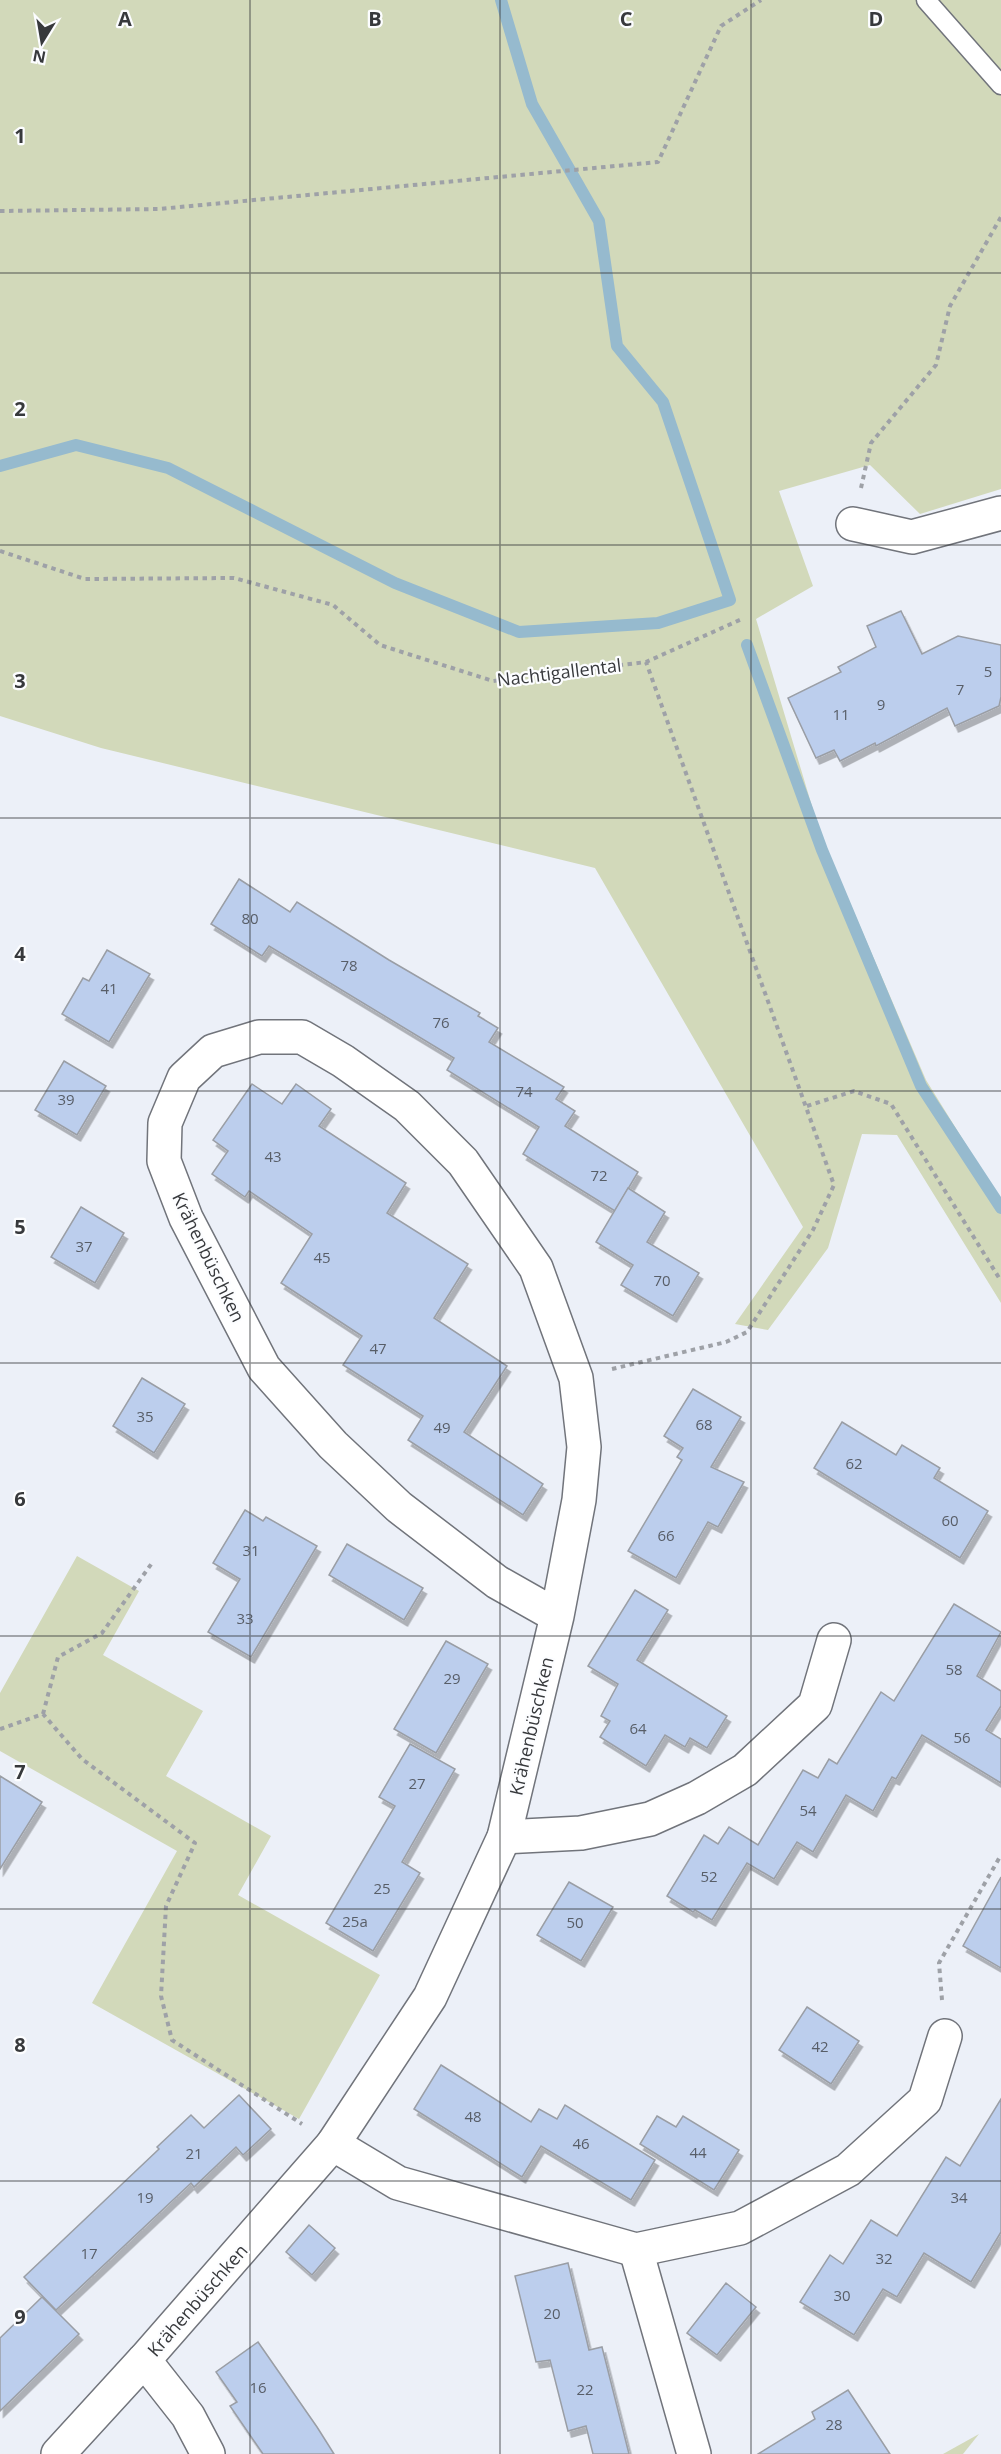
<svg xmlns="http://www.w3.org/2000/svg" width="1001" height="2454" viewBox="0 0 1001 2454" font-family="'Open Sans',sans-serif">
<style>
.green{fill:#d2d9ba}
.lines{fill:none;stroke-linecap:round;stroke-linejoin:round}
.stream{stroke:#96bace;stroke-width:12}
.building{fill:#bcceed;stroke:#9a9ea5;stroke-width:1.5;filter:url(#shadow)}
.service-casing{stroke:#71747b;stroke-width:21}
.minor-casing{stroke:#71747b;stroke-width:36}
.path{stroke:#9ea1a7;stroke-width:4;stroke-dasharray:4.5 4.5;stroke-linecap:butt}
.service{stroke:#fff;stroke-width:18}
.minor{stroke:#fff;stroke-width:33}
.grid{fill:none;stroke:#37393c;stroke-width:1.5;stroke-opacity:0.55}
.labels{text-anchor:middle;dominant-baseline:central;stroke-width:4.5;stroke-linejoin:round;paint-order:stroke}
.number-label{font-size:15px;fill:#585e68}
.street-label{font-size:18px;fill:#37393c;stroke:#fcfdff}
.grid-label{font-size:20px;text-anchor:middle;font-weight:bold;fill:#37393c;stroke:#fcfdff;stroke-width:4.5;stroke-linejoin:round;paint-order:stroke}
</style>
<defs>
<filter id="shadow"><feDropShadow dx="3.5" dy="6" stdDeviation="0" flood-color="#0004"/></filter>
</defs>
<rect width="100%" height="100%" fill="#ecf0f8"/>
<g class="green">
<polygon points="0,0 1001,0 1001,489 920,514 870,465 779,491 813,586 756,619 820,833 926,1080 1001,1201 1001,1303 897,1135 862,1134 828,1248 768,1330 735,1324 803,1227 595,868 101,748 0,716"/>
<polygon points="77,1556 139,1591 103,1655 203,1711 166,1776 271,1836 238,1895 380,1975 299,2119 92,2003 177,1851 0,1751 0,1693"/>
<polygon points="979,2434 963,2454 943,2454"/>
</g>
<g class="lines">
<g class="stream">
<polyline points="0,466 76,445 168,468 395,583 519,632 658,623 730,600 663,402 617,346 599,221 532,104 501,0"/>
<polyline points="747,645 822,850 921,1086 1001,1208"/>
</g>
</g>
<g class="building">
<polygon points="901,611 922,654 958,636 1001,645 1001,697 999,706 955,726 947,708 876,746 875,743 840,761 834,750 816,758 788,698 841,672 838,667 876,647 867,626"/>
<polygon points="239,879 290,912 297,902 389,960 480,1013 478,1016 498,1028 489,1042 564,1087 556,1099 575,1111 565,1126 638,1172 615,1211 523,1154 539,1127 447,1070 454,1058 269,946 262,956 211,924"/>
<polygon points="107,950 150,974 109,1042 62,1014 83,978 89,981"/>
<polygon points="64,1061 106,1086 77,1135 35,1110"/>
<polygon points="252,1084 282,1104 296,1084 331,1109 319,1126 406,1183 387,1213 468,1264 434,1318 507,1366 464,1432 543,1484 523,1515 408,1440 423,1416 343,1365 362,1336 281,1283 312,1234 249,1191 245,1197 212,1174 228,1151 213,1140"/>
<polygon points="628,1188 665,1212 647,1242 699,1273 673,1316 621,1285 633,1265 596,1242"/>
<polygon points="81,1207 124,1233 95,1283 51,1257"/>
<polygon points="142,1378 185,1404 154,1453 113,1426"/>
<polygon points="693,1389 741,1417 711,1467 744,1482 718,1527 708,1522 676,1578 628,1551 682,1460 677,1457 683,1448 664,1436"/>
<polygon points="842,1422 896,1455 902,1445 940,1468 934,1478 988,1511 960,1558 814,1468"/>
<polygon points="245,1510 263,1521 266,1517 317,1546 251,1657 208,1632 240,1579 213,1563"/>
<polygon points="347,1544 423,1588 404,1620 329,1575"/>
<polygon points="635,1590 668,1610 637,1660 727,1716 707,1748 690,1738 685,1747 665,1735 646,1766 600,1737 610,1721 601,1716 618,1684 588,1666"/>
<polygon points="954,1604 1001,1632 977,1676 1001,1691 1001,1706 986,1730 1001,1739 1001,1783 922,1735 896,1779 892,1777 873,1811 846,1795 813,1852 797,1842 774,1879 747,1863 712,1920 695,1910 693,1912 667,1896 704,1835 718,1844 729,1827 758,1845 803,1770 818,1778 829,1759 837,1764 881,1692 894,1701"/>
<polygon points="446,1641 488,1664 436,1753 394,1729"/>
<polygon points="410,1744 455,1769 402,1862 420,1873 373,1951 326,1923 395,1806 379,1797"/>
<polygon points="0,1776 42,1802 0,1869"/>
<polygon points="1001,1877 1001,1968 963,1946"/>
<polygon points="569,1882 613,1907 581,1961 537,1935"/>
<polygon points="807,2007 859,2041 831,2084 779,2050"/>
<polygon points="441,2065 531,2122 539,2109 557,2119 565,2105 655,2160 631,2200 541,2146 522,2177 414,2109"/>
<polygon points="239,2095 271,2129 243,2155 236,2147 194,2187 191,2183 56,2310 24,2277 159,2149 157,2147 191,2115 204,2128"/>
<polygon points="1001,2099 1001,2232 971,2282 924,2253 897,2297 883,2289 854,2335 800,2302 830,2255 843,2264 871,2220 897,2236 946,2157 960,2166"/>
<polygon points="657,2116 676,2127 683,2116 739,2150 714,2190 640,2144"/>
<polygon points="309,2225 335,2248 312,2275 286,2252"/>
<polygon points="568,2263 589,2350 602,2347 629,2454 593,2454 586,2426 568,2431 550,2360 536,2362 515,2276"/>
<polygon points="726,2283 756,2307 717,2355 687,2333"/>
<polygon points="42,2297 79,2334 0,2411 0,2338"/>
<polygon points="258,2342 317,2427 334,2454 263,2454 230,2406 237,2402 216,2372"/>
<polygon points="848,2390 890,2454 758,2454 815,2419 812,2412"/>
</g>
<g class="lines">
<defs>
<polyline id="service" points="926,0 1001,85"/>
<g id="minor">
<polyline points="853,524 912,537 1001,513"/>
<polyline points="504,1837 581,1833 650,1819 697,1798 745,1770 815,1705 834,1640"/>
<polyline points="333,2144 398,2183 636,2250 740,2228 848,2170 925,2100 945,2036"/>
<polyline points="636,2250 694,2454"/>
<polyline points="144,2360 188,2416 208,2454"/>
<polyline points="58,2454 144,2360 333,2144 430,1997 504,1837 557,1616 579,1500 584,1447 576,1378 536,1268 463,1162 407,1106 343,1061 302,1037 259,1037 213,1051 184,1078 165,1123 164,1161 186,1218 264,1368 333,1445 399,1507 497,1582 557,1616"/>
</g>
</defs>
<use href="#service" class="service-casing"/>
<use href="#minor" class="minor-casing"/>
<g class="path">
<polyline points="0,211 159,209 658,162 721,26 761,0"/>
<polyline points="861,488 871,443 936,365 950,306 1001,217"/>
<polyline points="0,551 85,579 234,578 333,605 380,645 493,681 646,662 742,619"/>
<polyline points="807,1106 854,1091 891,1104 1001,1281"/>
<polyline points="612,1369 726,1342 747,1332 813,1230 834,1185 646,662"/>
<polyline points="43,1714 58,1657 102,1633 152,1563"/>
<polyline points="0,1729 43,1714 82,1759 195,1843 166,1906 161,1996 172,2040 302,2124"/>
<polyline points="942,2000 939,1963 1001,1855"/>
</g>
<use href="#service" class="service"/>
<use href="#minor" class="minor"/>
</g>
<path class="grid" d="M 250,0 L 250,2454M 500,0 L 500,2454M 751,0 L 751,2454M 0,273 L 1001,273M 0,545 L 1001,545M 0,818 L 1001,818M 0,1091 L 1001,1091M 0,1363 L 1001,1363M 0,1636 L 1001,1636M 0,1909 L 1001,1909M 0,2181 L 1001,2181"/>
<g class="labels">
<g class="number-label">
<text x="988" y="671">5</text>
<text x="960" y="689">7</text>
<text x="881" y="704">9</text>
<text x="841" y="714">11</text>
<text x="250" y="918">80</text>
<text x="349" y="965">78</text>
<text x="109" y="988">41</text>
<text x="441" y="1022">76</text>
<text x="524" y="1091">74</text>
<text x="66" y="1099">39</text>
<text x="273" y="1156">43</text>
<text x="599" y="1175">72</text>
<text x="84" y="1246">37</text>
<text x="322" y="1257">45</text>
<text x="662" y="1280">70</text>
<text x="378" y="1348">47</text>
<text x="145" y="1416">35</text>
<text x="704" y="1424">68</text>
<text x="442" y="1427">49</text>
<text x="854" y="1463">62</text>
<text x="950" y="1520">60</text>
<text x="666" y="1535">66</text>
<text x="251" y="1550">31</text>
<text x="245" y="1618">33</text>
<text x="954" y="1669">58</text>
<text x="452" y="1678">29</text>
<text x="638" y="1728">64</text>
<text x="962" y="1737">56</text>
<text x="417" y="1783">27</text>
<text x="808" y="1810">54</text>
<text x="709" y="1876">52</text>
<text x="382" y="1888">25</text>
<text x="355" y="1921">25a</text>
<text x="575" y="1922">50</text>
<text x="820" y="2046">42</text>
<text x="473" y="2116">48</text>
<text x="581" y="2143">46</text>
<text x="698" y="2152">44</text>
<text x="194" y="2153">21</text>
<text x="145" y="2197">19</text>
<text x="959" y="2197">34</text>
<text x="89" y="2253">17</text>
<text x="884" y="2258">32</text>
<text x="842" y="2295">30</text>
<text x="552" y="2313">20</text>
<text x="258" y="2387">16</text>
<text x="585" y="2389">22</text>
<text x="834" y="2424">28</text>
</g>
<g class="street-label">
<text transform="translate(559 672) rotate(-7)">Nachtigallental</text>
<text transform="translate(209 1257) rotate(64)">Krähenbüschken</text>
<text transform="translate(531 1726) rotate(-77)">Krähenbüschken</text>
<text transform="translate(197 2300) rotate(-49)">Krähenbüschken</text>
</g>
</g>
<g class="grid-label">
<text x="125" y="26">A</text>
<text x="375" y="26">B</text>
<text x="626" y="26">C</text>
<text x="876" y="26">D</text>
<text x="20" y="143">1</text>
<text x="20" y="416">2</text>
<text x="20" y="688">3</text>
<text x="20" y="961">4</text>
<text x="20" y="1234">5</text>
<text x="20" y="1506">6</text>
<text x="20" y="1779">7</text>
<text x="20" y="2052">8</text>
<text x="20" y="2324">9</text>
</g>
<g transform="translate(42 42) rotate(191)" stroke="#fcfdff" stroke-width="4.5" paint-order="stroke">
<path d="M0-4.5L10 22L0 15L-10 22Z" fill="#37393c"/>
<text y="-9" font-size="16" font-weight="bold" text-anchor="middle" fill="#37393c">N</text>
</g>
</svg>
